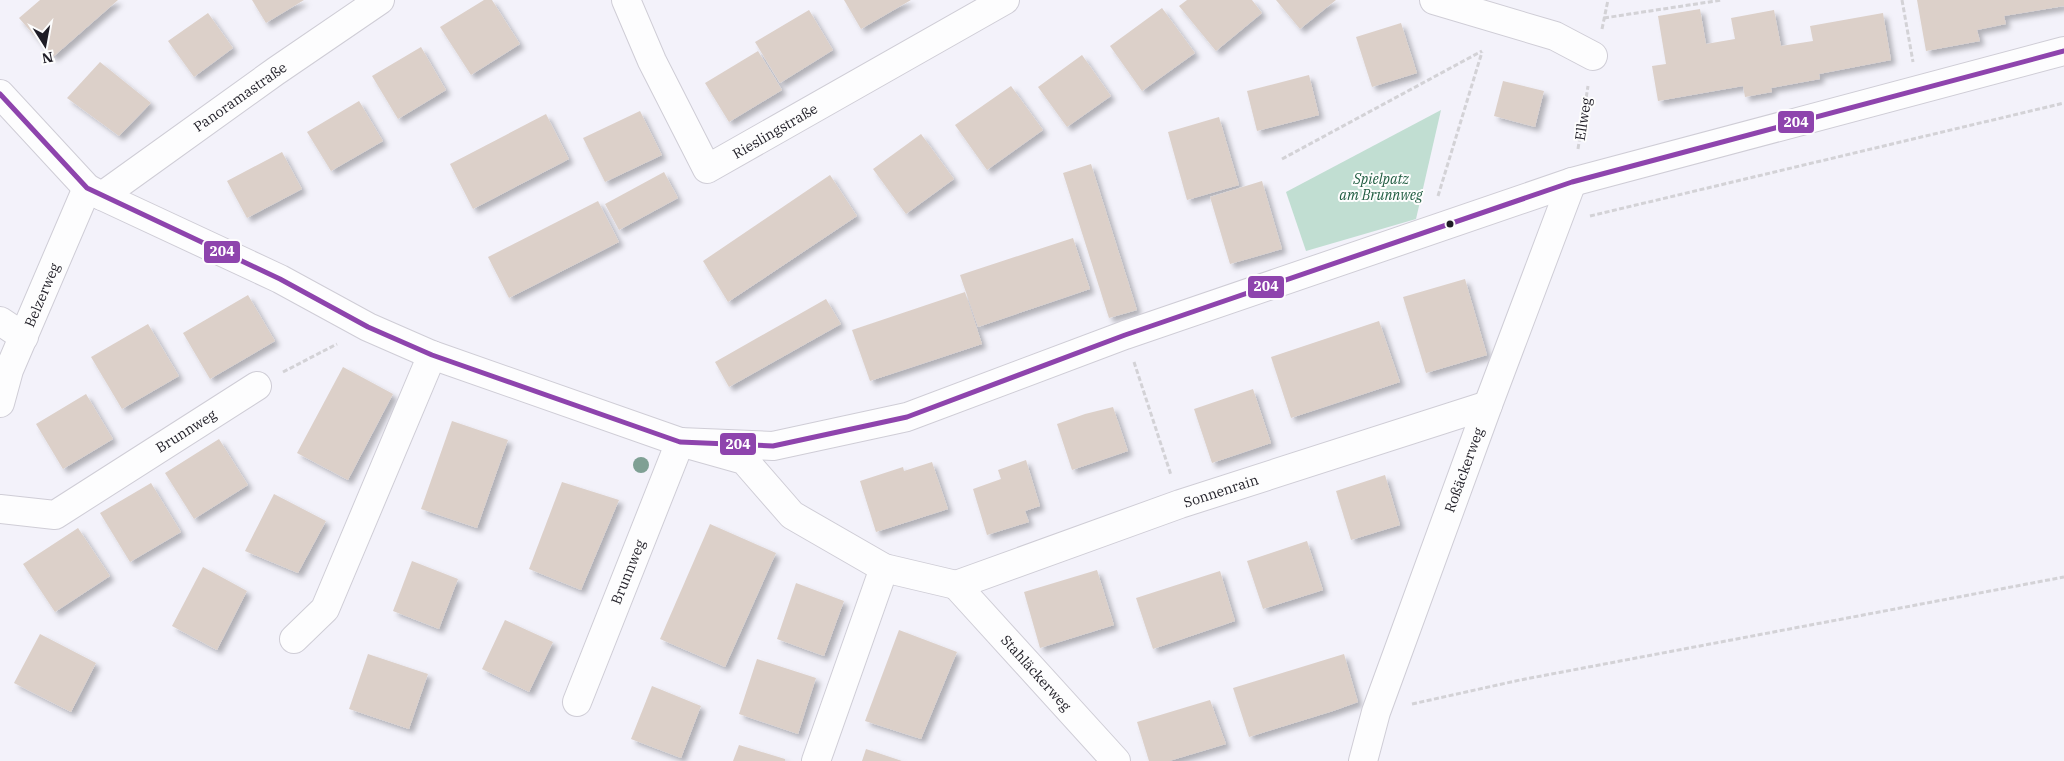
<svg xmlns="http://www.w3.org/2000/svg" width="2064" height="761" viewBox="0 0 2064 761" font-family="'IBM Plex Serif',serif">
<style>
.green{fill:#c1ded2}
.building{fill:#dcd0c9;filter:url(#shadow)}
.lines{fill:none;stroke-linecap:round;stroke-linejoin:round}
.minor-casing{stroke:#cfcdd6;stroke-width:30}
.path{stroke:#d3d2d6;stroke-width:3;stroke-dasharray:5 2.5;stroke-linecap:butt}
.minor{stroke:#fdfdfe;stroke-width:28}
.bus-1-casing{stroke:#fdfdfd;stroke-width:9}
.bus-1{stroke:#8e44ad;stroke-width:5}
.tree{fill:#7fa094}
.bus-dot{fill:#1f1d26;stroke:#fdfdfd;stroke-width:2}
.labels{text-anchor:middle;dominant-baseline:central;stroke-width:4;stroke-linejoin:round;paint-order:stroke}
.street-label{font-size:14px;fill:#1f1d26;stroke:#fdfdfd}
.park-label{font-size:14px;font-style:italic;fill:#205c41;stroke:#fdfdfd}
.line-badge{stroke:#fdfdfd;stroke-width:2}
.badge-label{font-size:14px;text-anchor:middle;font-weight:bold;fill:#fff}
</style>
<defs>
<filter id="shadow"><feDropShadow dx="4.5" dy="4.5" stdDeviation="2.5" flood-color="#0004"/></filter>
</defs>
<rect width="100%" height="100%" fill="#f3f2fa"/>
<polygon class="green" points="1441,110 1416,219 1306,251 1286,192"/>
<g class="building">
<polygon points="40,0 118,0 53,57 19,18"/>
<polygon points="252,0 304,0 266,23"/>
<polygon points="484,0 492,0 520,44 471,75 440,27"/>
<polygon points="844,0 911,0 861,29"/>
<polygon points="1187,0 1252,0 1262,13 1216,51 1179,6"/>
<polygon points="1276,0 1336,0 1300,29"/>
<polygon points="1917,0 2064,0 2064,6 2004,16 2006,24 1977,30 1980,41 1926,51"/>
<polygon points="1162,8 1195,53 1142,91 1110,46"/>
<polygon points="1700,9 1706,44 1735,39 1731,18 1774,10 1781,46 1813,41 1810,26 1883,13 1891,60 1819,74 1820,79 1771,88 1772,92 1745,97 1743,86 1658,101 1652,66 1666,64 1658,16"/>
<polygon points="809,10 833,50 780,83 755,42"/>
<polygon points="208,13 233,48 194,77 168,41"/>
<polygon points="1401,23 1417,73 1372,87 1356,37"/>
<polygon points="421,47 446,90 398,119 372,76"/>
<polygon points="758,51 782,90 729,122 705,83"/>
<polygon points="1082,55 1111,96 1067,127 1038,87"/>
<polygon points="100,62 151,103 119,136 67,98"/>
<polygon points="1309,75 1319,115 1257,131 1247,91"/>
<polygon points="1503,81 1544,91 1535,127 1494,116"/>
<polygon points="1011,86 1043,130 987,170 955,125"/>
<polygon points="359,101 383,141 331,171 307,132"/>
<polygon points="640,111 662,155 605,182 583,138"/>
<polygon points="546,114 569,159 473,209 450,164"/>
<polygon points="1219,117 1239,185 1187,200 1168,132"/>
<polygon points="921,134 954,179 906,214 873,169"/>
<polygon points="282,152 302,189 247,218 227,181"/>
<polygon points="1091,164 1137,310 1109,318 1063,173"/>
<polygon points="664,172 678,198 619,230 605,204"/>
<polygon points="830,175 857,216 728,302 703,261"/>
<polygon points="1262,181 1282,249 1230,264 1210,197"/>
<polygon points="598,201 619,242 509,298 488,257"/>
<polygon points="1073,238 1090,289 978,327 960,275"/>
<polygon points="1465,279 1487,355 1426,373 1403,297"/>
<polygon points="965,292 982,344 870,381 852,330"/>
<polygon points="248,295 275,341 210,379 183,333"/>
<polygon points="826,299 841,324 729,387 715,362"/>
<polygon points="1379,321 1400,382 1291,418 1271,357"/>
<polygon points="148,324 179,376 122,409 91,357"/>
<polygon points="343,367 393,394 348,480 297,453"/>
<polygon points="1253,389 1271,443 1212,463 1194,409"/>
<polygon points="86,394 113,439 63,469 36,424"/>
<polygon points="1113,407 1128,451 1072,470 1057,424 1085,414"/>
<polygon points="452,421 508,440 477,528 421,509"/>
<polygon points="219,439 248,485 194,519 165,473"/>
<polygon points="1026,460 1040,506 1025,511 1029,522 987,535 973,489 1001,479 998,470"/>
<polygon points="932,462 948,509 876,532 860,481 903,467 904,471"/>
<polygon points="1385,475 1400,525 1351,540 1336,491"/>
<polygon points="562,482 619,500 581,590 529,569"/>
<polygon points="151,483 181,532 130,562 100,513"/>
<polygon points="274,494 326,521 298,573 245,551"/>
<polygon points="710,524 776,553 725,667 660,639"/>
<polygon points="78,528 110,576 55,612 23,564"/>
<polygon points="1307,541 1323,590 1263,609 1247,561"/>
<polygon points="412,561 458,579 439,629 393,611"/>
<polygon points="203,567 247,591 217,650 172,626"/>
<polygon points="1097,570 1114,625 1040,648 1024,592"/>
<polygon points="1220,571 1235,621 1153,649 1136,598"/>
<polygon points="796,583 844,601 824,656 777,639"/>
<polygon points="505,620 553,642 529,692 482,669"/>
<polygon points="899,630 957,652 921,739 865,721"/>
<polygon points="40,634 96,663 71,712 14,683"/>
<polygon points="368,654 428,674 409,729 349,709"/>
<polygon points="1344,654 1358,702 1333,711 1249,737 1233,688"/>
<polygon points="757,659 816,678 798,734 739,714"/>
<polygon points="652,686 701,706 681,758 631,739"/>
<polygon points="1210,700 1226,744 1169,761 1149,761 1137,722"/>
<polygon points="739,745 785,759 785,761 733,761"/>
<polygon points="866,749 902,761 862,761"/>
</g>
<g class="lines">
<defs>
<g id="minor">
<polyline points="626,0 652,61 707,169 1005,0"/>
<polyline points="1434,0 1555,36 1593,56"/>
<polyline points="0,94 87,188 102,196 280,279 368,327 432,355 680,442 744,460 792,515 884,568 956,585"/>
<polyline points="102,196 276,71 380,0"/>
<polyline points="0,321 24,337"/>
<polyline points="0,403 9,370 87,188"/>
<polyline points="680,442 773,446 907,417 1125,335 1572,182 2064,51"/>
<polyline points="0,509 55,515 257,386"/>
<polyline points="956,585 1180,504 1488,405"/>
<polyline points="956,585 1116,761"/>
<polyline points="294,639 325,609 432,355"/>
<polyline points="577,702 680,442"/>
<polyline points="816,761 884,568"/>
<polyline points="1363,761 1376,712 1488,405 1572,182"/>
</g>
</defs>
<use href="#minor" class="minor-casing"/>
<g class="path">
<polyline points="1902,0 1913,62"/>
<polyline points="1604,18 1722,0"/>
<polyline points="1602,29 1608,0"/>
<polyline points="1578,149 1588,86"/>
<polyline points="1282,159 1482,51"/>
<polyline points="1438,196 1482,52"/>
<polyline points="1590,216 2064,103"/>
<polyline points="1134,362 1171,475"/>
<polyline points="283,372 337,344"/>
<polyline points="1412,704 1520,680 2064,577"/>
</g>
<use href="#minor" class="minor"/>
<defs>
<polyline id="bus-1" points="0,94 87,188 280,279 368,327 432,355 680,442 773,446 907,417 1125,335 1572,182 2064,51"/>
</defs>
<use href="#bus-1" class="bus-1-casing"/>
<use href="#bus-1" class="bus-1"/>
</g>
<circle class="tree" cx="641" cy="465" r="8"/>
<circle class="bus-dot" cx="1450" cy="224" r="4.5"/>
<g class="labels">
<g class="street-label">
<text transform="translate(240 97) rotate(-35)">Panoramastraße</text>
<text transform="translate(1583 119) rotate(-81)">Ellweg</text>
<text transform="translate(775 131) rotate(-30)">Rieslingstraße</text>
<text transform="translate(42 295) rotate(-67)">Belzerweg</text>
<text transform="translate(186 431) rotate(-32)">Brunnweg</text>
<text transform="translate(1464 470) rotate(-70)">Roßäckerweg</text>
<text transform="translate(1221 491) rotate(-18)">Sonnenrain</text>
<text transform="translate(628 572) rotate(-68)">Brunnweg</text>
<text transform="translate(1036 673) rotate(48)">Stahläckerweg</text>
</g>
<g class="park-label">
<text x="1381" y="179">Spielpatz<tspan x="1381" dy="16">am Brunnweg</tspan></text>
</g>
</g>
<g class="line-badge">
<rect x="1777" y="110" width="38" height="24" rx="5" fill="#8e44ad"/>
<rect x="203" y="240" width="38" height="24" rx="5" fill="#8e44ad"/>
<rect x="1247" y="275" width="38" height="24" rx="5" fill="#8e44ad"/>
<rect x="719" y="432" width="38" height="24" rx="5" fill="#8e44ad"/>
</g>
<g class="badge-label">
<text x="1796" y="127">204</text>
<text x="222" y="256">204</text>
<text x="1266" y="291">204</text>
<text x="738" y="449">204</text>
</g>
<g transform="translate(45 45) rotate(169)" stroke="#fdfdfd" stroke-width="4" paint-order="stroke">
<path d="M0-4L9 19L0 12L-9 19Z" fill="#1f1d26"/>
<text y="-8" font-size="14" font-weight="bold" text-anchor="middle" fill="#1f1d26">N</text>
</g>
</svg>
